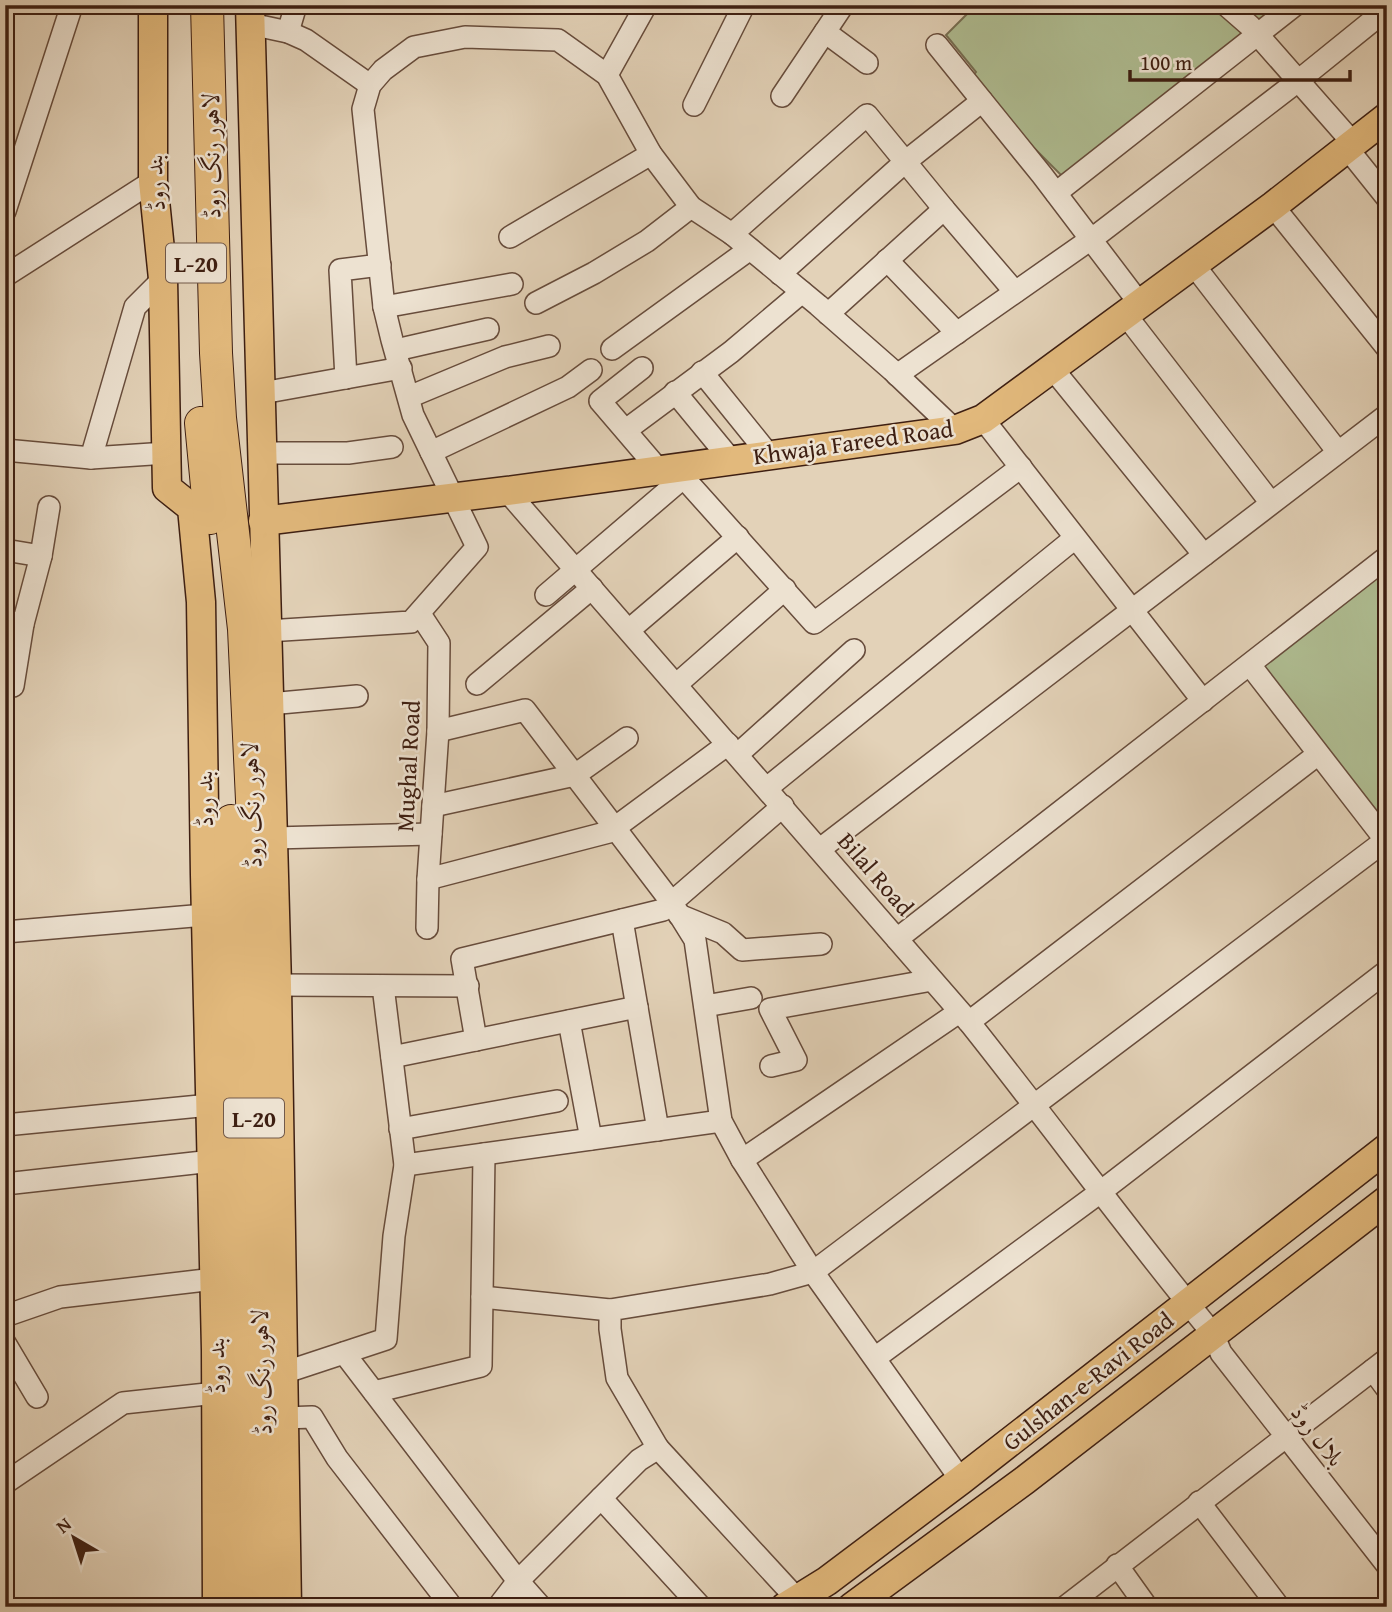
<svg xmlns="http://www.w3.org/2000/svg" width="1392" height="1612" viewBox="0 0 1392 1612" font-family="'Gentium Book Plus',Amiri,serif">
<style>
.green{fill:#afbd92;stroke:#766e52;stroke-width:2}
.lines{fill:none;stroke-linecap:round;stroke-linejoin:round}
.minor-casing{stroke:#674c3c;stroke-width:24}
.major-casing{stroke:#3e1f12;stroke-width:31}
.highway-casing{stroke:#3e1f12;stroke-width:34}
.minor{stroke:#ede2d1;stroke-width:21}
.major{stroke:#e2b97c;stroke-width:28}
.highway{stroke:#e2b97c;stroke-width:32}
.labels{text-anchor:middle;dominant-baseline:central;stroke-width:5;stroke-linejoin:round;paint-order:stroke}
.shield{fill:#ede2d1;stroke:#725a4b;stroke-width:2}
.shield-label{font-size:23px;font-weight:bold;fill:#3e1f12}
.street-label{font-size:24px;fill:#3e1f12;stroke:#ede2d1}
</style>
<rect width="100%" height="100%" fill="#e3d2b8"/>
<filter id="stains"><feTurbulence type="fractalNoise" baseFrequency=".00286" numOctaves="4"/><feColorMatrix values="0 0 0 0 .2 0 0 0 0 .09 0 0 0 0 .02 0 0 0 .5 -.17"/></filter>
<radialGradient id="worn" r=".72"><stop offset=".6" stop-color="#630" stop-opacity="0"/><stop offset="1" stop-color="#630" stop-opacity=".3"/></radialGradient>
<g class="green">
<polygon points="961,5 1281,5 1063,177 968,82 976,72 946,35 967,14"/>
<polygon points="1387,563 1387,824 1259,664"/>
</g>
<g class="lines">
<defs>
<g id="minor">
<polyline points="1226,5 1250,26 1353,143"/>
<polyline points="251,24 288,32 306,40 370,85"/>
<polyline points="288,32 296,5"/>
<polyline points="825,32 867,63"/>
<polyline points="937,45 1042,175 1140,304"/>
<polyline points="607,75 646,5"/>
<polyline points="782,96 843,5"/>
<polyline points="694,105 744,5"/>
<polyline points="1347,148 1387,198"/>
<polyline points="1056,193 1295,5"/>
<polyline points="1273,206 1387,348"/>
<polyline points="5,211 72,5"/>
<polyline points="732,234 867,115 944,209"/>
<polyline points="510,237 651,154"/>
<polyline points="887,260 957,333"/>
<polyline points="1193,264 1338,452"/>
<polyline points="780,274 905,162 982,101"/>
<polyline points="5,276 153,181"/>
<polyline points="536,303 594,273 647,241 691,207"/>
<polyline points="384,307 512,284"/>
<polyline points="828,314 944,209 1015,292"/>
<polyline points="1125,314 1271,503"/>
<polyline points="612,349 750,249"/>
<polyline points="396,350 488,329"/>
<polyline points="642,368 600,401 659,470"/>
<polyline points="1052,368 1204,555"/>
<polyline points="702,372 769,455"/>
<polyline points="897,375 1101,232 1298,81 1387,9"/>
<polyline points="346,378 340,270 380,265"/>
<polyline points="675,392 731,460"/>
<polyline points="262,393 401,368"/>
<polyline points="409,397 505,357 549,346"/>
<polyline points="983,419 1203,701"/>
<polyline points="626,430 731,352 802,292"/>
<polyline points="5,450 91,458 135,307 163,279"/>
<polyline points="431,452 568,387 591,370"/>
<polyline points="263,453 348,453 392,447"/>
<polyline points="91,458 167,453"/>
<polyline points="675,468 814,623 1021,467"/>
<path d="M 507,491 L 969,1022 C 1051,1125 1129,1232 1213,1334 L 1221,1353 L 1387,1565"/>
<polyline points="5,550 41,556 49,507"/>
<polyline points="546,595 684,477"/>
<polyline points="420,614 439,643 438,731 428,879 427,928"/>
<polyline points="5,622 23,624 41,556"/>
<polyline points="629,630 738,537"/>
<polyline points="267,631 411,622 477,547 413,415 392,340 384,307 363,109 370,85 383,70 414,47 465,37 558,40 607,75 651,154 691,207 732,234 818,305 892,370 955,430"/>
<polyline points="1250,665 1387,842"/>
<polyline points="477,684 592,588"/>
<polyline points="677,684 785,589"/>
<polyline points="13,686 23,624"/>
<polyline points="269,704 357,696"/>
<polyline points="438,731 525,710 672,903 695,940 721,1121 742,1160 813,1272 961,1480"/>
<polyline points="738,754 854,650"/>
<polyline points="767,788 1075,538"/>
<polyline points="433,806 575,775 627,738"/>
<polyline points="273,838 431,834"/>
<polyline points="820,849 1387,415"/>
<polyline points="428,879 609,832 728,744"/>
<polyline points="679,915 723,933 742,950 821,944"/>
<polyline points="622,920 658,1130"/>
<polyline points="5,932 205,915"/>
<polyline points="897,939 1387,557"/>
<polyline points="277,985 468,986"/>
<polyline points="705,1006 751,998"/>
<polyline points="569,1021 591,1139"/>
<polyline points="969,1022 1317,755"/>
<polyline points="476,1040 462,959 663,910 783,806"/>
<polyline points="392,1057 637,1007"/>
<polyline points="771,1066 796,1060 770,1009 932,980"/>
<polyline points="5,1125 210,1105"/>
<polyline points="400,1129 557,1101"/>
<polyline points="742,1160 959,1012"/>
<polyline points="405,1165 721,1121"/>
<polyline points="5,1184 212,1161"/>
<polyline points="482,1297 610,1310"/>
<polyline points="5,1316 60,1297 214,1279"/>
<polyline points="5,1343 37,1397"/>
<polyline points="344,1353 518,1581 541,1607"/>
<polyline points="875,1358 1099,1193 1387,971"/>
<polyline points="1373,1370 1387,1389"/>
<polyline points="283,1373 386,1339 394,1236 405,1165 383,986"/>
<polyline points="374,1392 481,1366 484,1154"/>
<polyline points="284,1418 312,1417 337,1458 452,1607"/>
<polyline points="658,1448 797,1599"/>
<polyline points="5,1483 123,1403 216,1393"/>
<polyline points="601,1498 701,1607"/>
<polyline points="1199,1502 1279,1607"/>
<polyline points="1117,1565 1147,1607"/>
<polyline points="498,1607 518,1581 639,1460 658,1448 617,1378 610,1329 610,1310 770,1284 813,1272 1386,840"/>
<polyline points="1065,1607 1387,1359"/>
</g>
<g id="major">
<polyline points="153,5 153,181 163,279 167,488 192,508 201,602 205,875 216,1350 217,1607"/>
<polyline points="250,5 277,985 287,1607"/>
<polyline points="263,521 507,491 955,430 983,419 1273,206 1387,117"/>
<polyline points="785,1607 827,1581 961,1480 1387,1148"/>
<polyline points="852,1607 1025,1480 1387,1200"/>
</g>
<g id="highway">
<polyline points="207,5 216,353 220,418 244,629 254,843 253,1067 267,1607"/>
<polyline points="201,423 210,518"/>
<polyline points="231,821 227,1066 237,1607"/>
</g>
</defs>
<use href="#minor" class="minor-casing"/>
<use href="#major" class="major-casing"/>
<use href="#highway" class="highway-casing"/>
<use href="#minor" class="minor"/>
<use href="#major" class="major"/>
<use href="#highway" class="highway"/>
</g>
<g class="labels">
<g class="shield">
<rect x="166" y="243.5" width="60" height="39" rx="5"/>
<rect x="224" y="1098.5" width="60" height="39" rx="5"/>
</g>
<g class="shield-label">
<text x="196" y="263">L-20</text>
<text x="254" y="1118">L-20</text>
</g>
<g class="street-label">
<text transform="translate(211 156) rotate(-91)">لاہور رنگ روڈ</text>
<text transform="translate(155 183) rotate(-93)">بند روڈ</text>
<text transform="translate(853 442) rotate(-8)">Khwaja Fareed Road</text>
<text transform="translate(408 766) rotate(-87)">Mughal Road</text>
<text transform="translate(204 799) rotate(-91)">بند روڈ</text>
<text transform="translate(251 805) rotate(-92)">لاہور رنگ روڈ</text>
<text transform="translate(876 874) rotate(49)">Bilal Road</text>
<text transform="translate(216 1366) rotate(-91)">بند روڈ</text>
<text transform="translate(261 1372) rotate(-92)">لاہور رنگ روڈ</text>
<text transform="translate(1088 1381) rotate(-38)">Gulshan-e-Ravi Road</text>
<text transform="translate(1318 1435) rotate(52)">بلال روڈ</text>
</g>
</g>
<rect width="1392" height="1612" fill="none" stroke="#e3d2b8" stroke-width="28"/>
<rect x="7" y="7" width="1378" height="1598" fill="none" stroke="#3e1f12" stroke-width="3.5"/>
<rect x="14" y="14" width="1364" height="1584" fill="none" stroke="#3e1f12" stroke-width="2"/>
<g transform="translate(74 1538) rotate(321)" stroke="#ede2d1" stroke-width="5" paint-order="stroke">
<path d="M0-5L12 26L0 18L-12 26Z" fill="#3e1f12"/>
<text y="-10" font-size="19" font-weight="bold" text-anchor="middle" fill="#3e1f12">N</text>
</g>
<path d="M1130 70v10h220v-10" fill="none" stroke="#3e1f12" stroke-width="3.5"/>
<text x="1140" y="70" font-size="21" fill="#3e1f12" stroke="#ede2d1" stroke-width="5" paint-order="stroke">100 m</text>
<rect width="100%" height="100%" filter="url(#stains)"/>
<rect width="100%" height="100%" fill="url(#worn)"/>
</svg>
